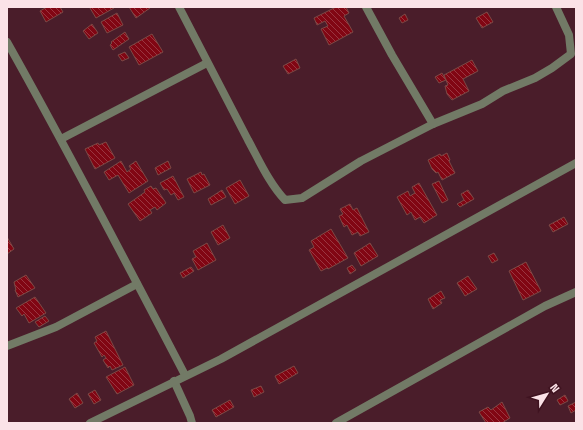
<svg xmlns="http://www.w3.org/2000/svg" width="583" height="430" viewBox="0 0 583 430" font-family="'Space Grotesk',sans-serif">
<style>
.building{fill:url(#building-back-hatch);stroke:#7c4945}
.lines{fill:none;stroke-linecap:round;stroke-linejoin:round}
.minor{stroke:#727a66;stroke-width:8}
</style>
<defs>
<pattern id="building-back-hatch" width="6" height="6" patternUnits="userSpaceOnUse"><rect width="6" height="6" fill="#810613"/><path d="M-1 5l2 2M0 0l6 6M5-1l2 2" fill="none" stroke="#9a3641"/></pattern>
</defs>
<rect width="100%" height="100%" fill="#4a1d2a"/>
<g class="building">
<polygon points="47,7 60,7 63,12 46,22 40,11"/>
<polygon points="91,7 113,7 114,8 96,18 90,8"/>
<polygon points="129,7 150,7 150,8 136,18"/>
<polygon points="336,7 346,7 349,13 344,16 353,32 329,45 321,29 328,26 325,21 317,25 314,18"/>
<polygon points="487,12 493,22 482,28 476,18"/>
<polygon points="117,13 123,25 107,33 101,22"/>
<polygon points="405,14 408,20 402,23 399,18"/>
<polygon points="92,24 98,33 89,39 83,31"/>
<polygon points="125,32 129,39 113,50 110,45 112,43 111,42"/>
<polygon points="152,34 163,52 139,65 129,47"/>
<polygon points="125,52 129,58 122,61 118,55"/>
<polygon points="296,59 300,68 288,74 283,66"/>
<polygon points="472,60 478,71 463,79 469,91 452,100 447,94 445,86 448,85 444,75"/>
<polygon points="442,73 446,80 439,83 435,77"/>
<polygon points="106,142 115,158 95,169 85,149 98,143 99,145"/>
<polygon points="447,153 450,160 449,161 455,173 442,180 438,172 436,173 432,169 428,160 440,154 441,156"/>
<polygon points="121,161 127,172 131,169 129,166 136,161 148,181 129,193 118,175 109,180 104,172"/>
<polygon points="168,161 171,168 158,175 155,168"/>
<polygon points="201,172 202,175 204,174 210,185 194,193 187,179"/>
<polygon points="173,176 184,197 178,200 174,193 171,195 167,189 164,190 160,183"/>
<polygon points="240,180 249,196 235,204 226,188"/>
<polygon points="439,181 448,200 442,203 432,184"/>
<polygon points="419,183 437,215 424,223 420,217 415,220 411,212 407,215 397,197 408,191 410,196 415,193 412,187"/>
<polygon points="151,186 153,189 156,188 166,203 157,210 155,207 150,210 152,213 140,221 128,204 145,192 144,190"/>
<polygon points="222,190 226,197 211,205 208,199"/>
<polygon points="468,190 474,199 460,207 457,204 464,200 461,194"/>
<polygon points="350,204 353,210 357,208 369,232 360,236 358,232 352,235 347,225 344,227 339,216 343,214 340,209"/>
<polygon points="564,217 568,224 553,232 549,225"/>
<polygon points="223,225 230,238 218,245 211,232"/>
<polygon points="331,229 348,258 328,269 327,268 321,271 309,250 314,247 311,241"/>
<polygon points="7,237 14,249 7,254"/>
<polygon points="207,243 216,260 198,270 192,259 196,257 193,251"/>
<polygon points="370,243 378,256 361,266 354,253"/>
<polygon points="494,253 498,260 492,263 488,256"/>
<polygon points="526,262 541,291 523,300 509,271"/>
<polygon points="352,265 356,270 350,274 347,268"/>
<polygon points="191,267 194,271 183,278 180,273"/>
<polygon points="26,275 35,288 18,297 15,290 16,290 14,282"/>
<polygon points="468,276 477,289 465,296 457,283"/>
<polygon points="441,291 445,298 440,300 442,303 433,309 428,299"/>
<polygon points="35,297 46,313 29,323 24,314 22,316 16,308"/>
<polygon points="45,316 49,321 39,327 35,322"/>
<polygon points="106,331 123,365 112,370 110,366 108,368 103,360 106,358 104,355 102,357 94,343 97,341 95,337"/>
<polygon points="294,366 298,373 279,384 275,376"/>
<polygon points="125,367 134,385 117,394 106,377"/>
<polygon points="261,386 264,392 254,397 251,390"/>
<polygon points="95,390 101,400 94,404 88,394"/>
<polygon points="77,393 83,403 75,408 69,399"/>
<polygon points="565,395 568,401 560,405 557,400"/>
<polygon points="230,400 234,407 216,417 212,410"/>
<polygon points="502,402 510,418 502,423 486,423 479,412 488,407 491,410"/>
<polygon points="576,402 576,410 571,413 568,406"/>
</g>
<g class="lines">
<g class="minor">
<path d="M 179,7 C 202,52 225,96 248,140 C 259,160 269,183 285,200 L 302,198 L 361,161 L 433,124 L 482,104 L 503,91 L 535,78 L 552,68 L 571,54 L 569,35 L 556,7"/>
<polyline points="366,7 392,55 433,124"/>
<path d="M 7,42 C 69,152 127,264 185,375"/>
<polyline points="61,139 207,63"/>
<polyline points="7,346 56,327 137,284"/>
<polyline points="174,381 190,416 192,423"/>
<polyline points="90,423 221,359 576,163"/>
<polyline points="336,423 545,306 576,292"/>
</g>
</g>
<rect width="583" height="430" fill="none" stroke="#fbe2e7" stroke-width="16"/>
<g transform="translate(547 394) rotate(53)" stroke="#3f1320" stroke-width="3" paint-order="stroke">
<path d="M0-3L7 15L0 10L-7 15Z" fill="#fbe2e7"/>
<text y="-6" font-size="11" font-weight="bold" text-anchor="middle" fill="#fbe2e7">N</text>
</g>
</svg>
